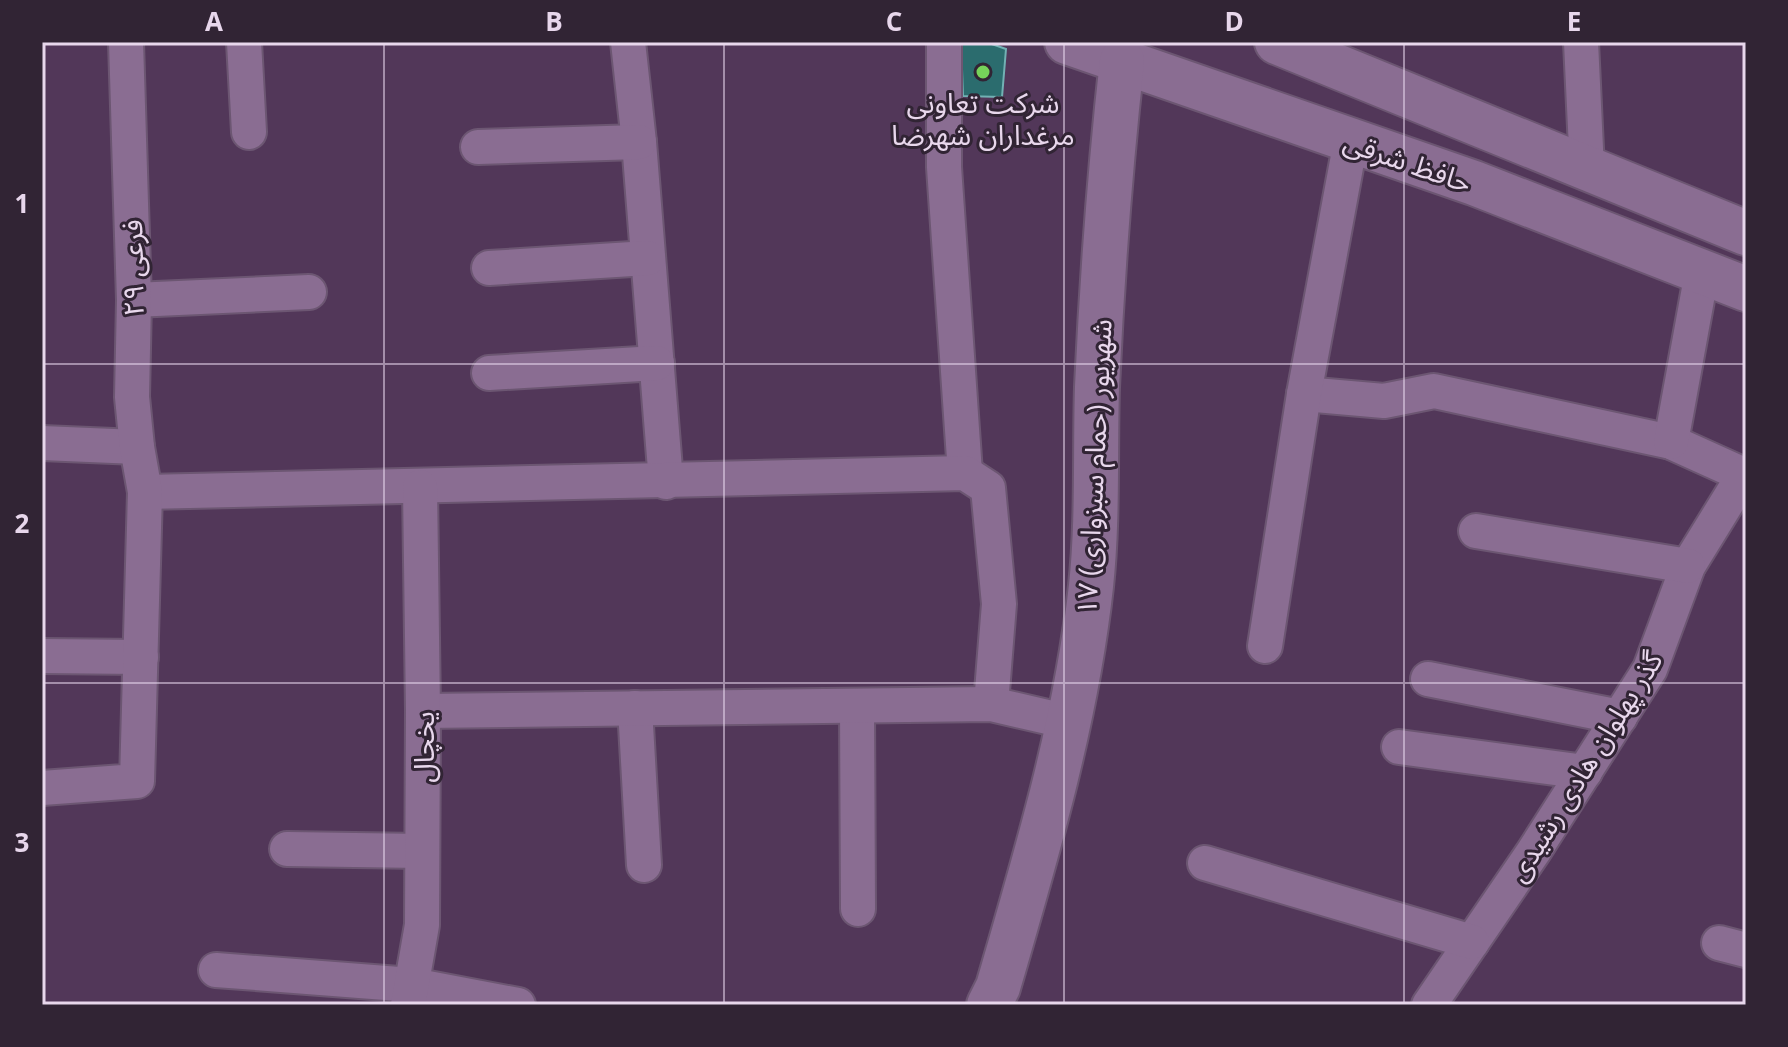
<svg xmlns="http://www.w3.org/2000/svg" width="1788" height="1047" viewBox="0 0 1788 1047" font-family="'Open Sans','Noto Sans Arabic',sans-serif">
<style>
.building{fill:#2b6c6e;stroke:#72b1b4;stroke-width:2}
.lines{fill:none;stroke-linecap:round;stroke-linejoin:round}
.street-casing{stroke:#6c5672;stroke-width:38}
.secondary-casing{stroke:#6c5672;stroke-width:48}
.street{stroke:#8a6d92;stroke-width:34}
.secondary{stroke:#8a6d92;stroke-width:44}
.grid{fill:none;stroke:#e8d7ec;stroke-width:2;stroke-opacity:0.55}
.poi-dot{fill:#76d25a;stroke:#312434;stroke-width:3}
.labels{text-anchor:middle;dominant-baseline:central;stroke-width:6;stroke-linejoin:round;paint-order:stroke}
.poi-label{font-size:28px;fill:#e8d7ec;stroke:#312434}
.street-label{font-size:28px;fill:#e8d7ec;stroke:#312434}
.neatline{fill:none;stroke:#e8d7ec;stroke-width:3}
.grid-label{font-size:26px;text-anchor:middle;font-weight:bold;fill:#e8d7ec}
</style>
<rect width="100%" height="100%" fill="#523759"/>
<polygon class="building" points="961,42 986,42 1006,49 1002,97 963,96"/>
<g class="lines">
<defs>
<g id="street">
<polyline points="244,42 249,132"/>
<polyline points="628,42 639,142 666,482"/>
<polyline points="944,42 944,167 965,473"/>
<polyline points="1581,42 1587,170"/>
<polyline points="478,147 639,142"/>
<polyline points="489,268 648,258"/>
<polyline points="134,300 309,292"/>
<polyline points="489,373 657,363"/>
<polyline points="1304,394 1384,401 1434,391 1671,442 1744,475 1688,566 1650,669 1534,851 1429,1005"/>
<polyline points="1671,442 1702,272"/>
<polyline points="42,443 137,447"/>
<polyline points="145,492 965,473 988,488 999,604 991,704"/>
<polyline points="1476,531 1688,566"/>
<polyline points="1265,646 1304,394 1351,140"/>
<polyline points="42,656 141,657"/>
<polyline points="1428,679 1620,717"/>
<polyline points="857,706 858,909"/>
<polyline points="635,708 644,865"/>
<polyline points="423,711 991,704 1069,722"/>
<polyline points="1399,747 1585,772"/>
<polyline points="42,788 137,781 145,492 137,447 132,397 134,300 126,42"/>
<polyline points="287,849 422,851"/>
<polyline points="1205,863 1472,942"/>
<polyline points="1719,943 1746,950"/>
<polyline points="216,970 412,985 518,1005"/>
<polyline points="408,1005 422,925 423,711 420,487"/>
</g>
<g id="secondary">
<polyline points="1067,42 1474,183 1746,289"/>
<polyline points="1277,42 1746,233"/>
<path d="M 989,1005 L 998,987 C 1036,856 1076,723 1091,586 C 1098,521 1095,453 1097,387 C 1102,278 1110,169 1122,61"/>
</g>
</defs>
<use href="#street" class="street-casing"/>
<use href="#secondary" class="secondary-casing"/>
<use href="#street" class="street"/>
<use href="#secondary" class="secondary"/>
</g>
<path class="grid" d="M 384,42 L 384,1005M 724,42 L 724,1005M 1064,42 L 1064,1005M 1404,42 L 1404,1005M 42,364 L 1746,364M 42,683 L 1746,683"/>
<circle class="poi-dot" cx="983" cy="72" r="8"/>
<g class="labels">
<g class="poi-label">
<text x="983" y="102">شرکت تعاونی<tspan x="983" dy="32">مرغداران شهرضا</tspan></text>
</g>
<g class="street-label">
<text transform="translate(1408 161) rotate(19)">حافظ شرقی</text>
<text transform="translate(132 268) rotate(-91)">فرعی ۲۹</text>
<text transform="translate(1093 467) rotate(-87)">۱۷ شهریور (حمام سبزواری)</text>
<text transform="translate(423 747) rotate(-90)">یخچال</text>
<text transform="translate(1584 766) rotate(-58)">گذر پهلوان هادی رشیدی</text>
</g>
</g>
<rect width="1788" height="1047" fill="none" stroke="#312434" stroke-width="88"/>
<rect x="44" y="44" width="1700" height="959" class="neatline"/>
<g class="grid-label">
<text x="214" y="31">A</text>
<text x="554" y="31">B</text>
<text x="894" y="31">C</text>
<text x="1234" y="31">D</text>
<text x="1574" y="31">E</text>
<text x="22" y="213">1</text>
<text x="22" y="533">2</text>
<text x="22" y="852">3</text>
</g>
</svg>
